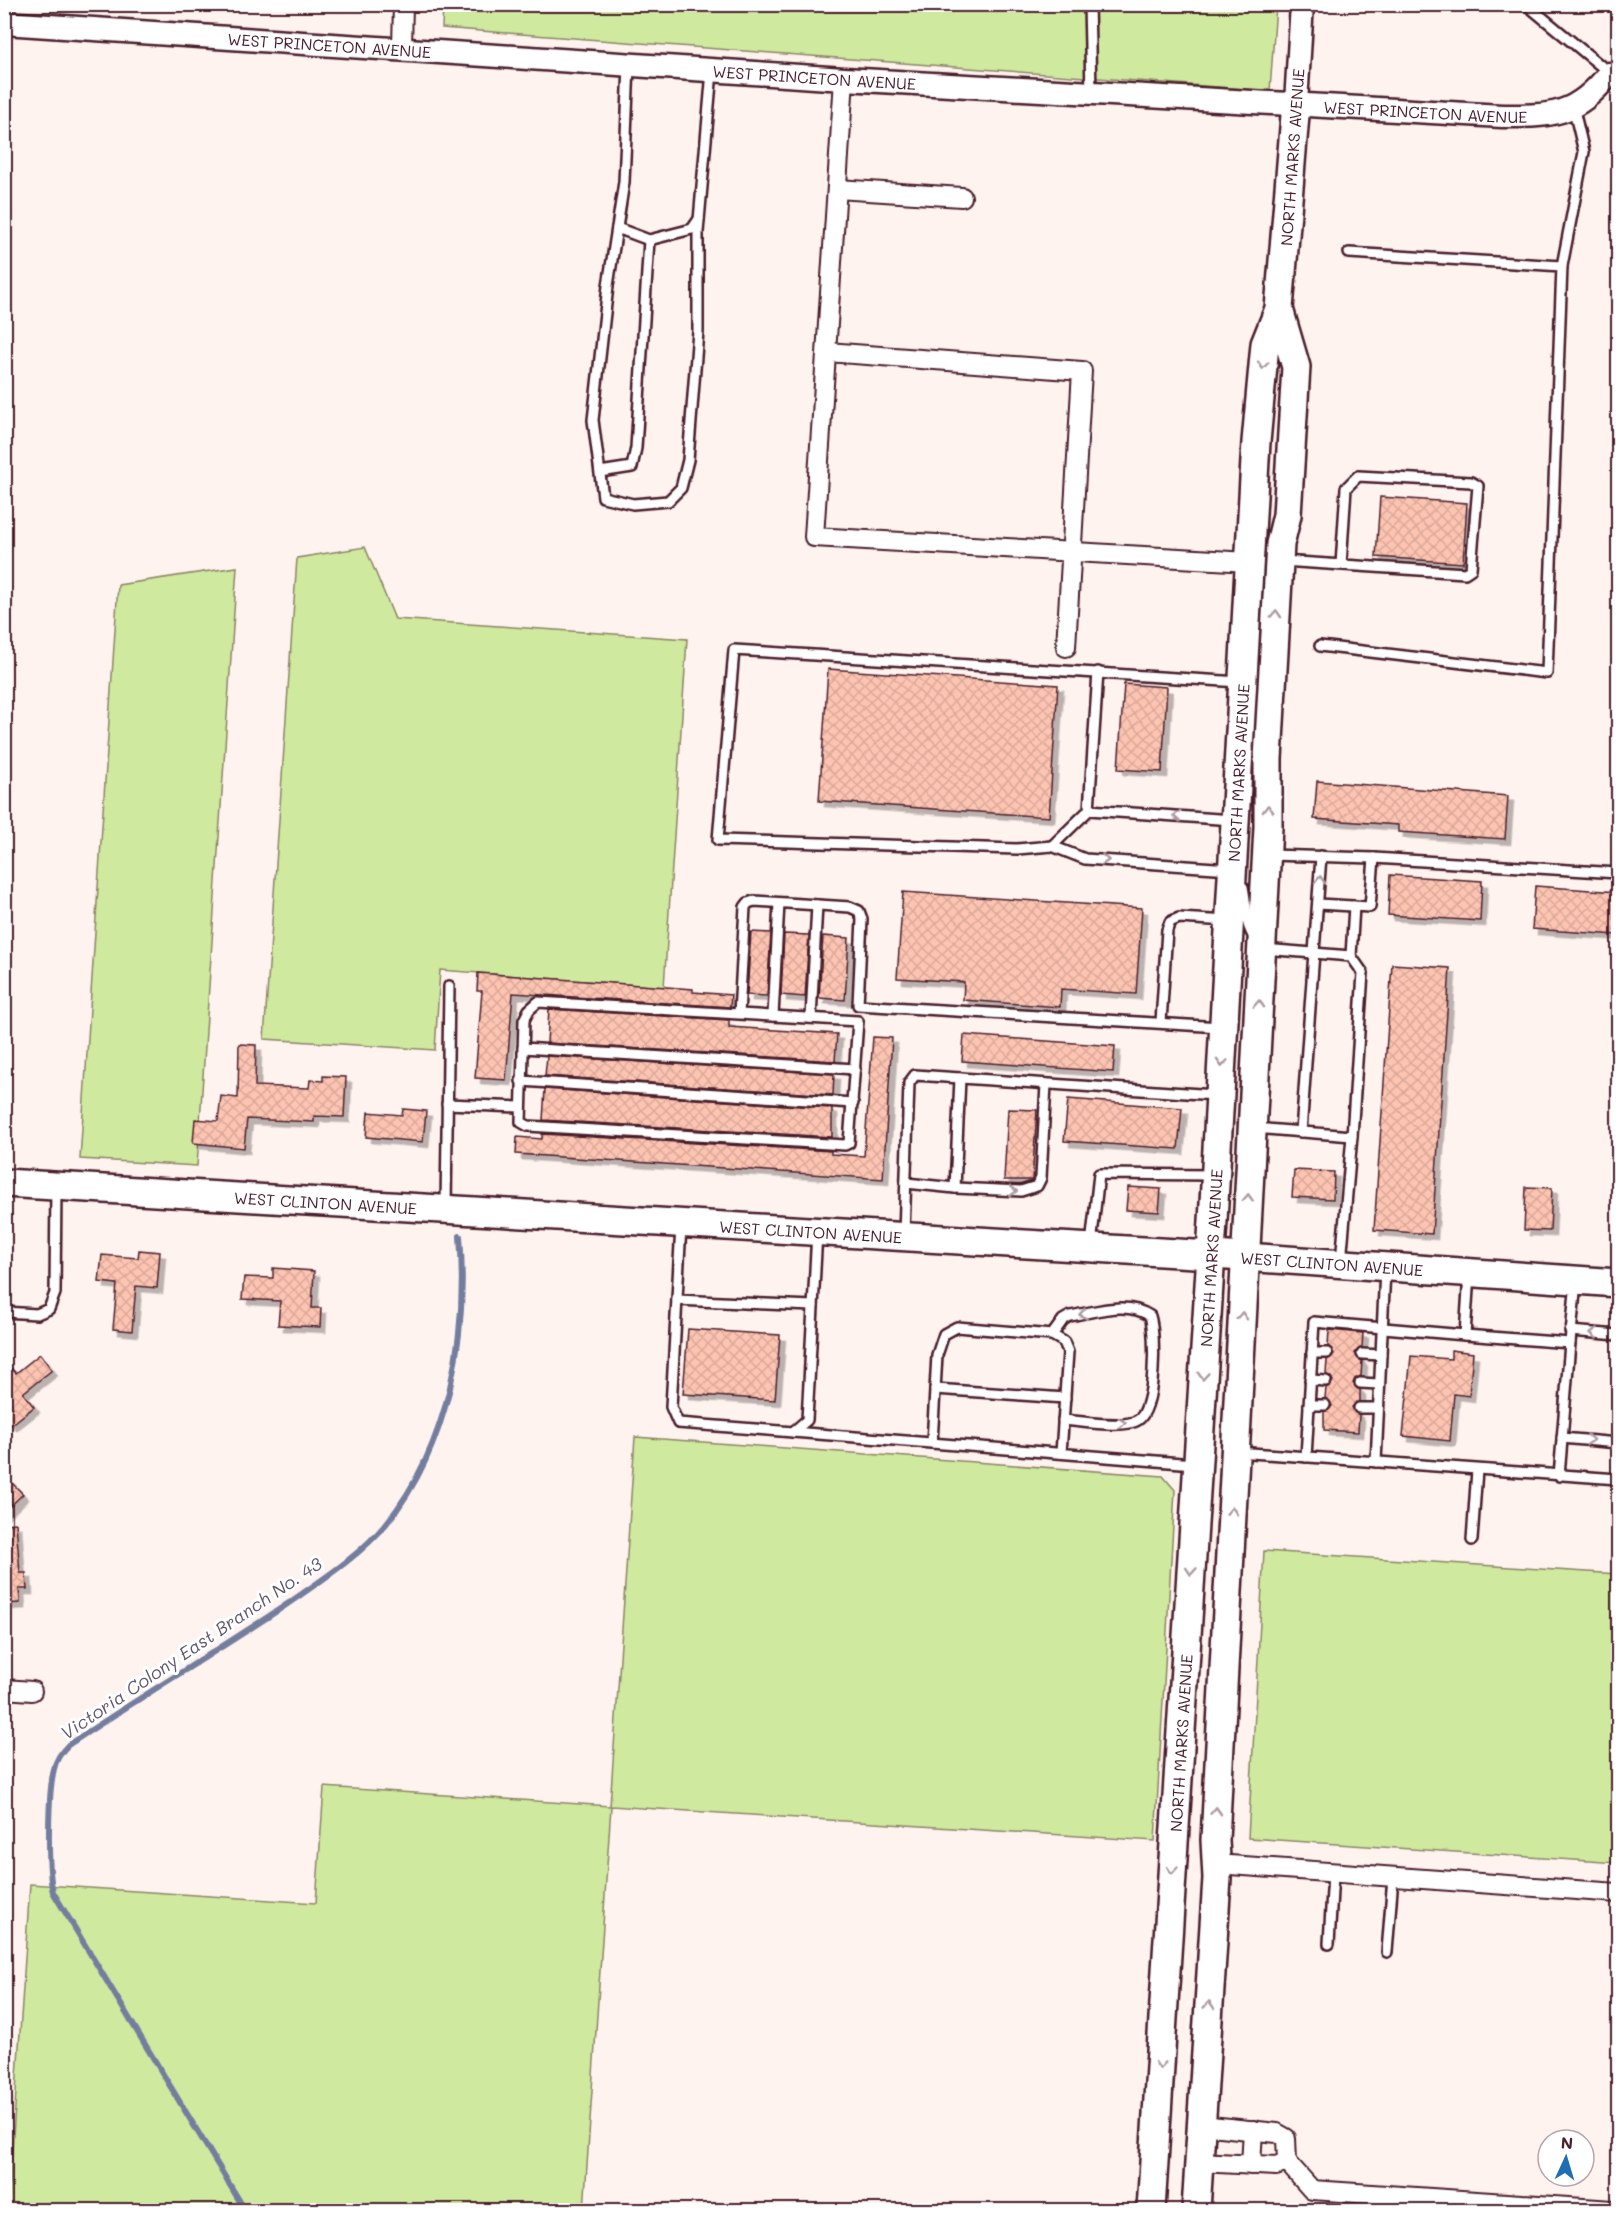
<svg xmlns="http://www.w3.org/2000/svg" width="1623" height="2215" viewBox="0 0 1623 2215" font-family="Mali,sans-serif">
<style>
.grass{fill:#cfe99f;stroke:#8c8465;stroke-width:1.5}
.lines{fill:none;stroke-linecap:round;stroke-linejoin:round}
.stream{stroke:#737e9e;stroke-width:6}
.building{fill:url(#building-cross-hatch);stroke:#4a1f2b;stroke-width:1.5;filter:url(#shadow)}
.service-casing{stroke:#4a1f2b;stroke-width:14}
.minor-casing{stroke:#4a1f2b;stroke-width:22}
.tertiary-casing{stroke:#4a1f2b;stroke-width:27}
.secondary-casing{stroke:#4a1f2b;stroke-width:32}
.service{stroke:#fff;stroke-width:9}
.minor{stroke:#fff;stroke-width:18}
.tertiary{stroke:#fff;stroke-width:22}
.secondary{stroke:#fff;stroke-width:27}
.oneway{stroke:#ae9aa0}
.labels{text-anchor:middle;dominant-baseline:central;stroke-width:6;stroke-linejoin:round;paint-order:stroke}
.street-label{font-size:16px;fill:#4a1f2b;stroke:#fff}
.water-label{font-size:18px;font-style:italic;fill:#62576e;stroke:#fff}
</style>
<defs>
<pattern id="building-cross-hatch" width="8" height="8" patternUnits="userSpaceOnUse" patternTransform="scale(1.5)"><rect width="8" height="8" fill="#fdc4b2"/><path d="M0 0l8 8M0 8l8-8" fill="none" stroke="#daa899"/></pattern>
<filter id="shadow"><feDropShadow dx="5.5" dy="5.5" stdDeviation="0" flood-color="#0004"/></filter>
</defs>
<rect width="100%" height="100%" fill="#fff3f0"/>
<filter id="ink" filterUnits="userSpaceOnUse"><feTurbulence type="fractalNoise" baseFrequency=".0167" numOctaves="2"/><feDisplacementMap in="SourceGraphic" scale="12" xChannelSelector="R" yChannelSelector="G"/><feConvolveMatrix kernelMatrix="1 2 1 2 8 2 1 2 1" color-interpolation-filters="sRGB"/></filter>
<g filter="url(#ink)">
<g class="grass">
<polygon points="443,4 1276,5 1270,91 442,28"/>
<polygon points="365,547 395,619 687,639 664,987 440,970 435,1050 264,1039 297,558"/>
<polygon points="237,567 197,1166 80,1159 118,585"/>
<polygon points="635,1437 1163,1476 1175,1490 1155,1841 611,1806 584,2210 8,2210 30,1884 316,1903 324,1787 610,1806"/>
<polygon points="1264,1551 1618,1574 1618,1863 1248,1838"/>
</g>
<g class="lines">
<path class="stream" d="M 245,2210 L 53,1892 C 47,1869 48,1792 54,1769 C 56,1759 61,1752 68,1745 C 139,1698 212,1654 283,1607 C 317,1583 359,1557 386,1524 C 450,1445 468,1335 460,1236"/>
</g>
<g class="building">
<polygon points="1380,497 1467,503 1463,563 1376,557"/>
<polygon points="828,669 1058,685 1049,817 819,801"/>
<polygon points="1124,684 1167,687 1162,772 1118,769"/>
<polygon points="1317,781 1508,796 1505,839 1398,832 1398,825 1314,819"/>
<polygon points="1390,875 1482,881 1480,921 1388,915"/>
<polygon points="1535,886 1618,892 1618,935 1532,929"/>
<polygon points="903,892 1142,908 1136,994 1061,989 1060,1007 963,1000 964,982 897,978"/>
<polygon points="751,932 771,933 767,996 747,995"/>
<polygon points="784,934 809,935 805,997 781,995"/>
<polygon points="823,936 849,938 845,1000 819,998"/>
<polygon points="1392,964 1450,968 1432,1234 1374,1230"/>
<polygon points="478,973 693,989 693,992 731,995 730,1007 513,993 506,1080 475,1078 482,991 477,991"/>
<polygon points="549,1009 729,1020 729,1027 837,1034 835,1061 547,1043"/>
<polygon points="964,1035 1115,1046 1113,1072 962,1061"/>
<polygon points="873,1037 892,1038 883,1179 516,1154 517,1137 542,1139 542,1134 831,1151 831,1154 864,1156"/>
<polygon points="239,1044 256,1045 255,1086 309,1088 310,1080 323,1081 323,1076 346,1077 344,1117 314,1116 314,1122 247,1119 244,1148 193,1143 195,1119 218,1121 221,1096 238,1098"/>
<polygon points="547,1056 834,1074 833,1095 545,1076"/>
<polygon points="545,1089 832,1108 832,1137 543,1120"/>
<polygon points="1068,1099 1182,1108 1178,1149 1064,1141"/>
<polygon points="403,1109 426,1111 423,1142 366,1137 368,1112 402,1115"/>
<polygon points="1008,1109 1037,1110 1032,1180 1004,1180"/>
<polygon points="1294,1170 1334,1172 1333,1199 1292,1197"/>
<polygon points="1128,1187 1161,1189 1159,1212 1126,1210"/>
<polygon points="1526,1187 1552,1188 1550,1231 1524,1230"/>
<polygon points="139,1250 160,1252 157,1288 136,1286 132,1331 113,1329 117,1284 99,1282 102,1255 138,1258"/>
<polygon points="273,1268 314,1271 312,1308 321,1308 320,1327 278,1325 280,1301 242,1299 244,1277 273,1278"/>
<polygon points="688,1329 780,1335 775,1400 683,1394"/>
<polygon points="1329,1330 1363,1333 1362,1347 1355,1353 1362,1361 1361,1376 1355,1379 1353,1383 1360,1390 1360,1401 1352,1407 1359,1415 1358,1432 1324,1430 1324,1412 1332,1406 1325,1398 1326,1388 1333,1381 1326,1374 1327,1360 1334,1354 1328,1346"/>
<polygon points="1451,1350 1473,1353 1469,1396 1454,1394 1450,1441 1403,1436 1411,1356 1451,1359"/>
<polygon points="40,1354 52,1370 23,1393 34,1407 11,1425 4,1417 4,1362 16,1373"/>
<polygon points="4,1475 23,1494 4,1512"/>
<polygon points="16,1523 20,1573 26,1573 27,1589 19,1589 20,1603 4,1604 4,1524"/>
</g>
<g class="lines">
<defs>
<g id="service">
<polyline points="1089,4 1091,92"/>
<polyline points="1526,4 1618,80"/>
<polyline points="629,66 624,182 608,286 593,420 603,497 633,504 668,501 681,488 688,460 698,331 698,232 712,71"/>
<polyline points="617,228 649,240 692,229 699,219"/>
<polyline points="1562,266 1584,152 1573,106"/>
<polyline points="600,472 632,467 636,448 649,240"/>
<polyline points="1282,561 1465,573 1471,569 1478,486 1471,482 1358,476 1346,488 1341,565"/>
<polyline points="1320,646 1547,673 1562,266 1349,253"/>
<polyline points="1089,810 1098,672"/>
<polyline points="1052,846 1017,849 718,840 734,650 1240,682"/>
<polyline points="1269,855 1374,858 1618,873"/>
<polyline points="1230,869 1085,859 1052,846 1089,810 1233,820"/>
<path d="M 1243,887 C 1249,916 1241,922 1262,949 L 1351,956 L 1363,973 L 1352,1136 L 1254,1128"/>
<polyline points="1318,904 1370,907 1374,858"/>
<polyline points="1351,956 1354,906"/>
<polyline points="739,1014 538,1002 529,1010 524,1020 521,1122 528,1126 845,1145 849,1143 858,1021 739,1014 745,907 748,903 754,901 850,907 859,911 862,919 858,1005 1221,1027"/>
<polyline points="773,1016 779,903"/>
<polyline points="811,1018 817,905"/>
<polyline points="1161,1022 1167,930 1170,922 1179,918 1228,921"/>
<polyline points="523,1048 855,1069"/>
<polyline points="521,1081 853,1103"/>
<polyline points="447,1104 520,1107"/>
<polyline points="1301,1132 1321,856"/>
<polyline points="906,1183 955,1188 960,1078"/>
<polyline points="955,1188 1021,1191 1037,1186 1041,1178 1046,1084"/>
<polyline points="446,1207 449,986"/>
<polyline points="681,1226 671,1407 678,1423 793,1432 807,1420 817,1232"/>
<polyline points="904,1234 909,1083 915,1075 1216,1095"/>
<polyline points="1091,1245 1099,1174 1214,1175"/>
<polyline points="1341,1262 1352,1136"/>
<polyline points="677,1300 813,1306"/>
<polyline points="4,1312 37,1314 49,1309 55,1293 56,1187"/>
<polyline points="1570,1331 1618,1335"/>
<path d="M 1052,1335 L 1063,1320 L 1070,1316 C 1096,1312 1127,1300 1150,1316 C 1156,1335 1156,1408 1138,1420 C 1125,1429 1080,1421 1063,1420"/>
<polyline points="1465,1335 1570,1343 1576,1282"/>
<polyline points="1312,1353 1327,1353"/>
<polyline points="1362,1354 1381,1355"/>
<polyline points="1310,1380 1326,1381"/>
<polyline points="1360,1383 1379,1384"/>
<polyline points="935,1389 1065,1398"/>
<polyline points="1309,1405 1325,1405"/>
<polyline points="1359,1408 1378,1408"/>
<polyline points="793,1432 1194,1464"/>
<polyline points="1562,1438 1618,1443"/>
<polyline points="932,1443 937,1355 944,1334 957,1327 1052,1335 1064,1342 1068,1352 1061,1453"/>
<polyline points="1237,1452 1618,1479"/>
<polyline points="1306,1457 1314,1322 1465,1335 1469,1274"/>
<polyline points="1376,1462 1385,1269"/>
<polyline points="1559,1476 1570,1343"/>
<polyline points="1472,1540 1477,1470"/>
<polyline points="1329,1944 1333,1872"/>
<polyline points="1387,1952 1393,1877"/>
</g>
<g id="minor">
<polyline points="402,48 403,4"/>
<polyline points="844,79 814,537 1249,562"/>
<polyline points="837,189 962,197"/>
<polyline points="827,352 1082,371 1066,647"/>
<polyline points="4,1689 32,1691"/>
<polyline points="1216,1864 1618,1893"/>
<polyline points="1199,2162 1276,2166 1287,2162 1286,2138 1277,2133 1201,2125"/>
<polyline points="1287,2162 1312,2190 1613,2210"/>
<polyline points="1251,2165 1253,2130"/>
</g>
<g id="tertiary">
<path id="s1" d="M 4,23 L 844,79 L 1502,116 C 1552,116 1576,116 1609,74"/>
<polyline points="1296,103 1302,4"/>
</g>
<g id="secondary">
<path id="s2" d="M 4,1183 L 1245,1257 L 1618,1283"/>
<path id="s3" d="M 1151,2210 L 1213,1221 L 1256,442 L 1265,344 L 1279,309 L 1296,103"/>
<polyline points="1196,2210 1217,1878 1215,1840 1268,827 1268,759 1280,544 1287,515 1296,367 1279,309"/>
</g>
</defs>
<use href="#service" class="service-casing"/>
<use href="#minor" class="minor-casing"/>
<use href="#tertiary" class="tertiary-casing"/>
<use href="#secondary" class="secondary-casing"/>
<use href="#service" class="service"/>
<use href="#minor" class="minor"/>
<use href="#tertiary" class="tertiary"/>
<use href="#secondary" class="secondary"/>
</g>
<defs><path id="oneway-chevron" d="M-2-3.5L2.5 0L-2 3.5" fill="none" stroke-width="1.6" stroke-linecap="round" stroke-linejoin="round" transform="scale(1.5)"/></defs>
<g class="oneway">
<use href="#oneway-chevron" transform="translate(1263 365) rotate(95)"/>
<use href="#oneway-chevron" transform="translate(1276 614) rotate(-87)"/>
<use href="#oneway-chevron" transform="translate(1268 809) rotate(-90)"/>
<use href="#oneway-chevron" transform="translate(1177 816) rotate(-176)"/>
<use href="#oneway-chevron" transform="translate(1105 860) rotate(4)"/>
<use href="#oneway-chevron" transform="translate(1320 880) rotate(-87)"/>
<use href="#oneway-chevron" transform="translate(1259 1004) rotate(-87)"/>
<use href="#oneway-chevron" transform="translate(1222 1063) rotate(93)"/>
<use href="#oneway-chevron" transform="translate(1013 1191)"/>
<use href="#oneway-chevron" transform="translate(1248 1198) rotate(-87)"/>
<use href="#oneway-chevron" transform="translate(1083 1314) rotate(171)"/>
<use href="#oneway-chevron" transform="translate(1242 1316) rotate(-87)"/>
<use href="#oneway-chevron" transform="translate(1594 1333) rotate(-176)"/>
<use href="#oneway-chevron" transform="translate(1203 1376) rotate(94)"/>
<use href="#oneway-chevron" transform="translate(1122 1423) rotate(-3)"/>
<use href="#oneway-chevron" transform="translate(1590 1440) rotate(5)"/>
<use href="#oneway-chevron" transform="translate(1232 1511) rotate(-87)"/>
<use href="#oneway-chevron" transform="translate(1191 1571) rotate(94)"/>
<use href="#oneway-chevron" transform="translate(1216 1811) rotate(-87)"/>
<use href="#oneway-chevron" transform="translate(1172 1870) rotate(94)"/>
<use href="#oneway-chevron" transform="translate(1209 2005) rotate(-86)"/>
<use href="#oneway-chevron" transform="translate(1160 2065) rotate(94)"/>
</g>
</g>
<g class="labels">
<g class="street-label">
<text stroke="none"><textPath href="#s1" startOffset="326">WEST PRINCETON AVENUE</textPath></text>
<text stroke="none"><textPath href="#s1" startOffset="812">WEST PRINCETON AVENUE</textPath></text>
<text stroke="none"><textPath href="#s1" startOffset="1424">WEST PRINCETON AVENUE</textPath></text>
<text transform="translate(1292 157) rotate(-86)">NORTH MARKS AVENUE</text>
<text stroke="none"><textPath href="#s3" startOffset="1440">NORTH MARKS AVENUE</textPath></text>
<text stroke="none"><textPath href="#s2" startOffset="322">WEST CLINTON AVENUE</textPath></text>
<text stroke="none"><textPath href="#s2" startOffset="808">WEST CLINTON AVENUE</textPath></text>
<text stroke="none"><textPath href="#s3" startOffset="954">NORTH MARKS AVENUE</textPath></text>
<text stroke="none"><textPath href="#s2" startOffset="1330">WEST CLINTON AVENUE</textPath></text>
<text stroke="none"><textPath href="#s3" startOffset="468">NORTH MARKS AVENUE</textPath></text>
</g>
<g class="water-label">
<text transform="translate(191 1648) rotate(-34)">Victoria Colony East Branch No. 43</text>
</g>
</g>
<rect width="1623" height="2215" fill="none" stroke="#fff" stroke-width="24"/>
<rect x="12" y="12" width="1599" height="2191" fill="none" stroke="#4a1f2b" stroke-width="2" filter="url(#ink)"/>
<g transform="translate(1566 2158) rotate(4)"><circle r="28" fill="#ffffff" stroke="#b7a5aa" stroke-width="1.5"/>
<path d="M0-4.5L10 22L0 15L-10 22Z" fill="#1f6fb2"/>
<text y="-9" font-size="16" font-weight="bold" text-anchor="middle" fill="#4a1f2b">N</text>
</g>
</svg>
